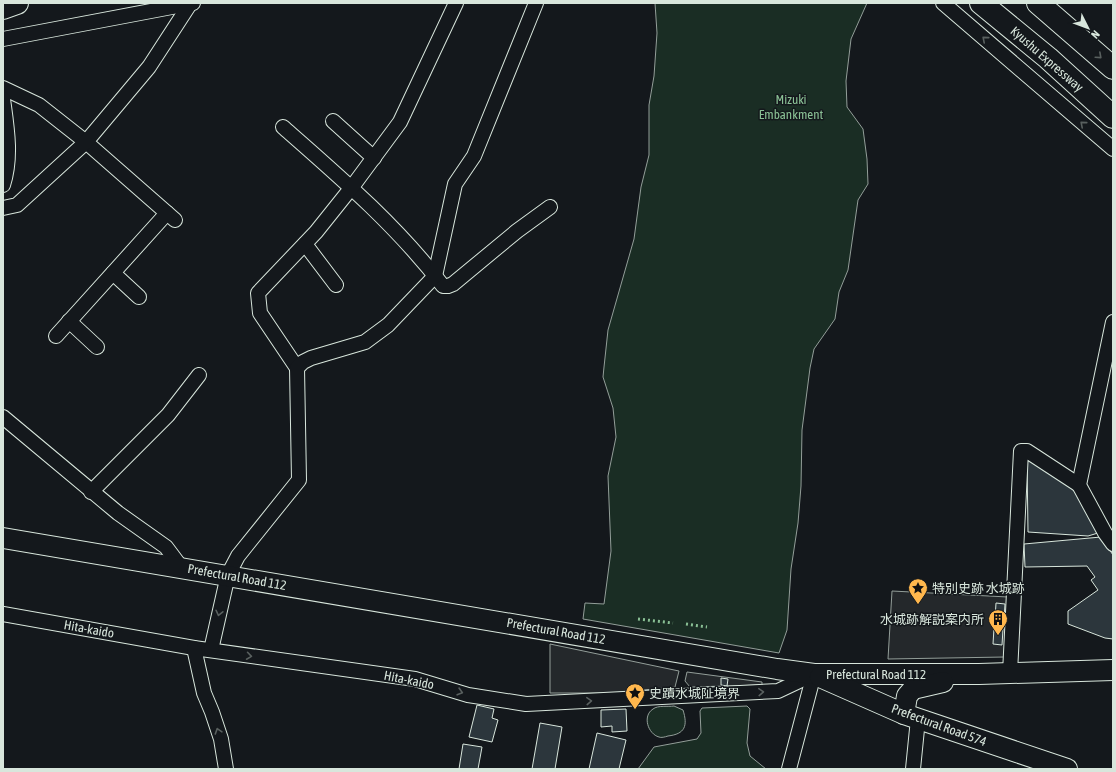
<svg xmlns="http://www.w3.org/2000/svg" width="1116" height="772" viewBox="0 0 1116 772" font-family="'Asap Condensed','Noto Sans JP',sans-serif">
<style>
.green{fill:#1a2d24;stroke:#939e99}
.parking{fill:#24282b;stroke:#939e99}
.building{fill:#2c363c;stroke:#d8e6dc}
.lines{fill:none;stroke-linecap:round;stroke-linejoin:round}
.minor-casing{stroke:#d8e6dc;stroke-width:16}
.secondary-casing{stroke:#d8e6dc;stroke-width:22}
.trunk-casing{stroke:#d8e6dc;stroke-width:24}
.motorway-casing{stroke:#d8e6dc;stroke-width:24}
.minor{stroke:#14181c;stroke-width:14}
.secondary{stroke:#14181c;stroke-width:20}
.trunk{stroke:#14181c;stroke-width:22}
.motorway{stroke:#14181c;stroke-width:22}
.hedge{stroke:#8ac095;stroke-width:3;stroke-dasharray:2 3;stroke-linecap:butt}
.oneway{stroke:#59605f}
.labels{text-anchor:middle;dominant-baseline:central;stroke-width:3;stroke-linejoin:round;paint-order:stroke}
.street-label{font-size:13px;fill:#d8e6dc;stroke:#14181c}
.park-label{font-size:13px;fill:#8ac095;stroke:#14181c}
.poi-label{font-size:13px;fill:#d8e6dc;stroke:#14181c;text-anchor:start}
</style>
<rect width="100%" height="100%" fill="#14181c"/>
<g class="green">
<polygon points="655,3 867,3 851,39 846,81 847,107 863,129 867,159 868,184 858,200 848,270 839,292 835,319 814,349 810,368 802,430 801,486 798,523 791,569 787,630 779,653 583,619 585,603 604,604 611,551 608,476 616,437 613,408 603,377 604,367 608,330 634,239 641,187 649,155 649,105 654,76 657,33"/>
<path d="M 674,706 L 683,710 C 688,726 685,734 668,736 C 665,737 661,738 659,737 C 648,734 642,716 653,709 C 658,705 668,707 674,706 Z"/>
<polygon points="747,706 750,709 747,743 750,756 766,769 638,769 654,747 697,739 701,733 700,711 702,708"/>
</g>
<g class="parking">
<polygon points="892,591 1008,597 1005,657 888,659"/>
<polygon points="550,644 679,671 675,687 612,693 550,693"/>
<polygon points="687,672 762,682 762,685 690,687 685,681"/>
</g>
<g class="building">
<polygon points="1029,458 1071,485 1087,505 1098,533 1088,536 1028,532 1027,461"/>
<polygon points="1101,537 1113,555 1113,639 1105,638 1068,624 1068,611 1098,590 1091,580 1095,577 1087,566 1025,567 1024,544"/>
<polygon points="996,603 1005,604 1004,620 995,619"/>
<polygon points="994,628 1003,629 1002,645 993,644"/>
<polygon points="721,678 728,679 727,686 721,685"/>
<polygon points="477,705 494,709 492,718 498,720 492,742 469,737"/>
<polygon points="626,709 627,731 612,732 612,726 601,727 601,710"/>
<polygon points="540,723 562,727 555,769 532,769"/>
<polygon points="597,733 626,740 619,769 589,769"/>
<polygon points="463,744 482,747 478,769 459,769"/>
</g>
<g class="lines">
<defs>
<g id="minor">
<polyline points="943,3 1113,149"/>
<polyline points="3,39 193,3"/>
<polyline points="3,88 39,105 86,142 175,220"/>
<path d="M 3,99 C 7,128 12,157 3,185"/>
<polyline points="333,121 374,158"/>
<path d="M 283,127 C 340,177 397,226 443,286 L 448,286 L 453,284 L 517,231 L 550,207"/>
<polyline points="3,208 17,205 86,142 149,67 190,4"/>
<polyline points="305,244 336,285"/>
<polyline points="113,273 139,297"/>
<polyline points="69,321 97,347"/>
<polyline points="1113,322 1079,485 1105,533 1113,544"/>
<polyline points="56,336 167,213"/>
<polyline points="297,368 260,313 258,293 316,232 352,187 400,122 456,3"/>
<polyline points="3,417 118,513 166,547 181,567"/>
<polyline points="91,492 168,415 199,375"/>
<polyline points="3,614 194,648 415,679 468,695 526,704 778,691 814,674"/>
<polyline points="194,648 204,693 212,712 221,739 226,769"/>
<polyline points="211,650 228,575 238,556 299,480 297,368 303,362 311,358 365,342 388,325 435,276 455,184 474,156 536,3"/>
<polyline points="1010,673 1021,451 1027,451 1079,485"/>
<polyline points="789,769 814,674"/>
<polyline points="913,769 918,719"/>
</g>
<g id="secondary">
<polyline points="3,538 777,669 814,674 979,674 1113,670"/>
<polyline points="820,677 904,714 1067,769"/>
<polyline points="904,714 907,696 913,689 943,682"/>
</g>
<polyline id="trunk" points="3,8 17,3"/>
<g id="motorway">
<polyline points="981,3 1048,58 1113,117"/>
<polyline points="1038,3 1113,68"/>
</g>
</defs>
<use href="#minor" class="minor-casing"/>
<use href="#secondary" class="secondary-casing"/>
<use href="#trunk" class="trunk-casing"/>
<use href="#motorway" class="motorway-casing"/>
<use href="#minor" class="minor"/>
<use href="#secondary" class="secondary"/>
<use href="#trunk" class="trunk"/>
<use href="#motorway" class="motorway"/>
<g class="hedge">
<polyline points="638,619 673,623"/>
<polyline points="686,624 707,627"/>
</g>
</g>
<defs><path id="oneway-chevron" d="M-2-3.5L2.5 0L-2 3.5" fill="none" stroke-width="1.6" stroke-linecap="round" stroke-linejoin="round"/></defs>
<g class="oneway">
<use href="#oneway-chevron" transform="translate(985 39) rotate(-139)"/>
<use href="#oneway-chevron" transform="translate(1099 56) rotate(42)"/>
<use href="#oneway-chevron" transform="translate(1083 124) rotate(-139)"/>
<use href="#oneway-chevron" transform="translate(219 613) rotate(103)"/>
<use href="#oneway-chevron" transform="translate(249 656) rotate(8)"/>
<use href="#oneway-chevron" transform="translate(460 692) rotate(16)"/>
<use href="#oneway-chevron" transform="translate(761 692) rotate(-3)"/>
<use href="#oneway-chevron" transform="translate(589 701) rotate(-3)"/>
<use href="#oneway-chevron" transform="translate(218 731) rotate(-108)"/>
</g>
<defs>
<symbol id="sight-pin" viewBox="-11 -11 22 30"><path d="M0 17L-7.5 6A9.5 9.5 0 1 1 7.5 6Z" fill="#ffb74d" stroke="#14181c"/><path d="M0-6L1.8-2.2L6-1.7L2.9 1.2L3.7 5.4L0 3.3L-3.7 5.4L-2.9 1.2L-6-1.7L-1.8-2.2Z" fill="#111"/></symbol>
<symbol id="building-pin" viewBox="-11 -11 22 30"><path d="M0 17L-7.5 6A9.5 9.5 0 1 1 7.5 6Z" fill="#ffb74d" stroke="#14181c"/><path d="M-4-6H4V6H1V3H-1V6H-4ZM-2.5-4.3h1.7v1.8h-1.7ZM.8-4.3h1.7v1.8H.8ZM-2.5-1h1.7V.8h-1.7ZM.8-1h1.7V.8H.8Z" fill="#111"/></symbol>
</defs>
<g fill-rule="evenodd">
<use href="#sight-pin" x="907" y="577" width="22" height="30"/>
<use href="#building-pin" x="987" y="608" width="22" height="30"/>
<use href="#sight-pin" x="624" y="682" width="22" height="30"/>
</g>
<g class="labels">
<g class="street-label">
<text transform="translate(1047 59) rotate(41)">Kyushu Expressway</text>
<text transform="translate(237 577) rotate(10)">Prefectural Road 112</text>
<text transform="translate(89 629) rotate(10)">Hita-kaido</text>
<text transform="translate(556 631) rotate(10)">Prefectural Road 112</text>
<text x="876" y="674">Prefectural Road 112</text>
<text transform="translate(409 680) rotate(11)">Hita-kaido</text>
<text transform="translate(939 725) rotate(20)">Prefectural Road 574</text>
</g>
<g class="park-label">
<text x="791" y="99">Mizuki<tspan x="791" dy="15">Embankment</tspan></text>
</g>
<g class="poi-label">
<text x="932" y="588">特別史跡 水城跡</text>
<text x="984" y="619" text-anchor="end">水城跡解説案内所</text>
<text x="649" y="693">史蹟水城阯境界</text>
</g>
</g>
<rect width="1116" height="772" fill="none" stroke="#d8e6dc" stroke-width="8"/>
<g transform="translate(1088 28) rotate(132)" stroke="#14181c" stroke-width="3" paint-order="stroke">
<path d="M0-3L7 15L0 10L-7 15Z" fill="#d8e6dc"/>
<text y="-6" font-size="11" font-weight="bold" text-anchor="middle" fill="#d8e6dc">N</text>
</g>
</svg>
